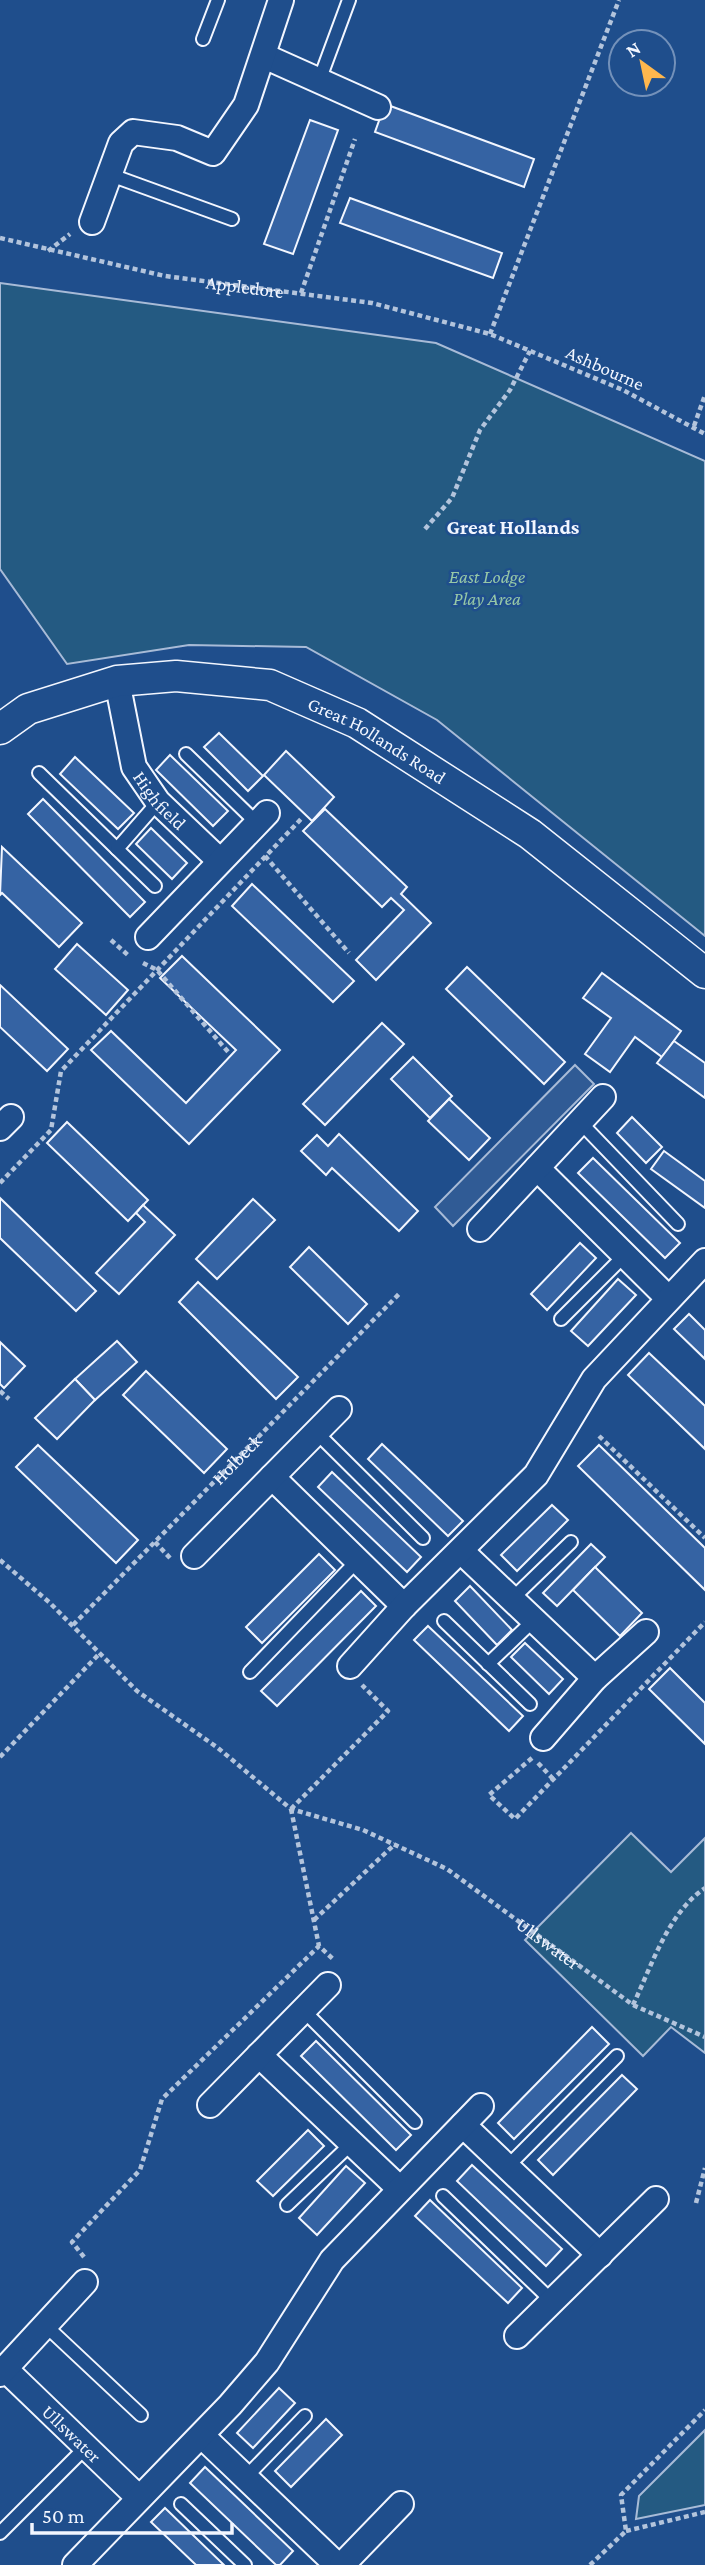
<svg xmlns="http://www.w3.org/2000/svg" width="705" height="2565" viewBox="0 0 705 2565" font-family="'Crimson Pro',serif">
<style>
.green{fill:#245a82;stroke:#a8bbd7;stroke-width:2}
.parking{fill:#305b95;stroke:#a8bbd7;stroke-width:2}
.building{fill:#3563a3;stroke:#f2f6ff;stroke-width:2}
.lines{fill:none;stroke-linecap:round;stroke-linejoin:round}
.service-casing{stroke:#f2f6ff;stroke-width:16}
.minor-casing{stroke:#f2f6ff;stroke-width:28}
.tertiary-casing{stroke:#f2f6ff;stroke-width:33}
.path{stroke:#b3c4dc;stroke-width:4.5;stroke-dasharray:5 3.5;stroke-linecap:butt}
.service{stroke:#1f4e8c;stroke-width:12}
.minor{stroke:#1f4e8c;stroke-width:24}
.tertiary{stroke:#1f4e8c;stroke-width:30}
.labels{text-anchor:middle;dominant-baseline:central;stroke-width:5;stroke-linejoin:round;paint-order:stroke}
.street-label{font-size:19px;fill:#f2f6ff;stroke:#1f4e8c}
.park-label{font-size:19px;font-style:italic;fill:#97c8a6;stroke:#1f4e8c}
.neighbourhood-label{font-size:21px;font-weight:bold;fill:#f2f6ff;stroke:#1f4e8c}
</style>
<rect width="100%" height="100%" fill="#1f4e8c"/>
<g class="green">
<polygon points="0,283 436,343 705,461 705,936 437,720 306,647 189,645 67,664 0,569"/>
<polygon points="631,1833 671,1872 705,1838 705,2053 671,2027 643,2056 525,1940"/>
<polygon points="705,2430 705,2505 636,2519 639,2496"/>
</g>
<polygon class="parking" points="575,1065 594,1084 453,1226 435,1207"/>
<g class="building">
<polygon points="385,104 534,159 524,187 375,132"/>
<polygon points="310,120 338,130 293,254 264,244"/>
<polygon points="350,198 502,253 493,278 340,223"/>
<polygon points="219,733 263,776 248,791 204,747"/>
<polygon points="286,751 334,797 312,821 264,775"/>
<polygon points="170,755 228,811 213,826 156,770"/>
<polygon points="75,757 134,813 118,829 60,774"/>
<polygon points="43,799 145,902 130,917 28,814"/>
<polygon points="325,809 407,887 401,894 431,923 376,980 356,960 404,910 391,898 382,907 303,831"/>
<polygon points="151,828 187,863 172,879 136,844"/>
<polygon points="2,847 82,923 59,947 2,893 0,895"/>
<polygon points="252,884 354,981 333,1002 232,906"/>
<polygon points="77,944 128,990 106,1015 55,969"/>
<polygon points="182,956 280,1050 189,1144 91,1050 111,1031 186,1103 236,1050 160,978"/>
<polygon points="467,967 565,1062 544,1084 446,989"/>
<polygon points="602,973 681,1031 662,1057 635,1037 610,1072 585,1054 611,1018 583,998"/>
<polygon points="0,985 68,1049 47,1071 0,1027"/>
<polygon points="382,1023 404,1044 325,1125 303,1104"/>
<polygon points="674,1041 705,1063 705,1098 657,1063"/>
<polygon points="413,1057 452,1096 430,1118 391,1079"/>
<polygon points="449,1099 490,1138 469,1160 428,1121"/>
<polygon points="632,1117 662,1147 646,1163 617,1133"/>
<polygon points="67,1122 148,1200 128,1221 47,1143"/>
<polygon points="339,1134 418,1211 399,1231 332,1168 326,1175 301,1151 317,1135 328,1146"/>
<polygon points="664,1151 705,1181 705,1208 651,1169"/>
<polygon points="593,1158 680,1243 665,1258 578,1173"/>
<polygon points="0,1198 96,1291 76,1311 0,1238"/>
<polygon points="253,1199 275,1220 217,1279 196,1259"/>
<polygon points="143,1205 175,1235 119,1294 96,1273 145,1222 136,1213"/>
<polygon points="580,1243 596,1258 547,1310 531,1294"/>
<polygon points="309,1247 367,1304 348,1324 290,1267"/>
<polygon points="618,1279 636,1295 588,1346 571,1331"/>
<polygon points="198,1282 298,1377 276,1399 179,1302"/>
<polygon points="689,1314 705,1330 705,1359 674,1329"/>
<polygon points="117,1341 137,1362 95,1400 75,1379"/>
<polygon points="0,1342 25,1366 4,1388 0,1384"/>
<polygon points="649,1353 705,1406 705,1449 628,1375"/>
<polygon points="146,1371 227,1449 204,1473 123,1395"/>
<polygon points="75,1379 95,1400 57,1439 35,1418"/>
<polygon points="382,1444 463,1521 448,1536 368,1459"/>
<polygon points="38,1445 138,1540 116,1563 16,1467"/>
<polygon points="599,1445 705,1548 705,1590 578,1466"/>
<polygon points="332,1472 421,1557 407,1572 318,1487"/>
<polygon points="552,1505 568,1520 517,1571 501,1555"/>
<polygon points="591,1544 605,1557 557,1606 543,1593"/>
<polygon points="319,1554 335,1570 262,1643 246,1627"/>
<polygon points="595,1567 642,1613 620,1636 573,1590"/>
<polygon points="470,1586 512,1630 497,1645 455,1601"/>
<polygon points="361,1591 376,1606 277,1706 261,1691"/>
<polygon points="428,1626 523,1716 509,1731 414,1640"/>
<polygon points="525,1643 563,1679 549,1694 511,1657"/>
<polygon points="670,1668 705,1703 705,1744 649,1689"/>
<polygon points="592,2027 609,2044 514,2139 498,2123"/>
<polygon points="316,2041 411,2135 396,2150 301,2056"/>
<polygon points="622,2075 637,2089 553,2175 538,2160"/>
<polygon points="308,2130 324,2146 273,2196 257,2181"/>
<polygon points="472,2165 562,2249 546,2266 457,2181"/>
<polygon points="346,2166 365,2183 317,2235 299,2218"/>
<polygon points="430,2200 522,2288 508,2303 415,2216"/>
<polygon points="279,2388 295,2403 253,2448 237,2433"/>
<polygon points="326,2419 342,2435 291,2487 275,2471"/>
<polygon points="205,2467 293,2551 280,2565 276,2565 190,2483"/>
<polygon points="165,2508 224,2565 196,2565 151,2522"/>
</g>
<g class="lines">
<defs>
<g id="service">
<polyline points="203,39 218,0"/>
<polyline points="319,81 349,0"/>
<polyline points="108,174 232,219"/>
<polyline points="186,754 257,823"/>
<polyline points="39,773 155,886"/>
<polyline points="117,849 158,802"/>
<polyline points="581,1123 678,1224"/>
<polyline points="561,1319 625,1255"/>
<polyline points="316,1432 423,1538"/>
<polyline points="512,1599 571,1542"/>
<polyline points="444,1621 530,1704"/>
<polyline points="488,1664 534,1620"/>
<polyline points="250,1672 357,1561"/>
<polyline points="303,2010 415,2122"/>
<polyline points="507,2167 617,2056"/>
<polyline points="443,2196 552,2301"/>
<polyline points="287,2205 352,2143"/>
<polyline points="45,2325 141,2415"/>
<polyline points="247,2476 305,2416"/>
<polyline points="181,2504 245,2565"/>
<polyline points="0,2533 86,2447"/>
</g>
<g id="minor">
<polyline points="264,56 378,107"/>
<polyline points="92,222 121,143 133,132 177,138 213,153 246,105 281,0"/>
<path id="s4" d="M 117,681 L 134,767 L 158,802 L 220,861"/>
<polyline points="148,937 267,813"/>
<polyline points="0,1128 11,1117"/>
<polyline points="537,1168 668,1298"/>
<polyline points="480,1229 603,1097"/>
<polyline points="272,1477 404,1606"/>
<polyline points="461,1551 595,1678"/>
<polyline points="194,1556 339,1409"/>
<polyline points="350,1666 404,1606 536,1475 594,1379 705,1261"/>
<polyline points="543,1738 595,1678 646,1632"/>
<polyline points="259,2055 400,2189"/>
<polyline points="210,2105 328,1985"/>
<polyline points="463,2125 600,2255"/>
<polyline points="517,2336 656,2199"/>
<path id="s5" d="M 5,2369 L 138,2497"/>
<polyline points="0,2374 85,2282"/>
<polyline points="202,2436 337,2565"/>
<polyline points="75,2565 230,2405 267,2362 332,2260 481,2106"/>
<polyline points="342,2565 401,2504"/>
</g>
<g id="tertiary">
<path id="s6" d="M 0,729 L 28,709 L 117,681 L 176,676 L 270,685 L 357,723 L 530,834 L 705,973"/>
</g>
</defs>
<use href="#service" class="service-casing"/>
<use href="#minor" class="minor-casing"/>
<use href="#tertiary" class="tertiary-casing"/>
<g class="path">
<path id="s1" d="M 0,238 L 165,276 L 372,303 L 490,334 L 623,390 L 705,434"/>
<polyline points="48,251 70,234"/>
<polyline points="301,293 355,139"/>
<polyline points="490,334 619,0"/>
<polyline points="694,426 705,395"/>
<polyline points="425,529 452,498 480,430 510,390 530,351"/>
<polyline points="265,856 349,953"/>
<polyline points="111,940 129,956"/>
<polyline points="143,963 157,970 229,1053"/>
<polyline points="0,1183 51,1130 61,1071 302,818"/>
<polyline points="0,1391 9,1399"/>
<polyline points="599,1436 705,1538"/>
<polyline points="155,1542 170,1558"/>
<path id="s2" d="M 0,1560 L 50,1603 L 137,1691 L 218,1748 L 291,1809 L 363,1830 L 447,1869 L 633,2005 L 705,2037"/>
<path id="s3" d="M 73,1625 L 399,1294"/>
<polyline points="0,1757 100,1653"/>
<polyline points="532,1758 489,1795 515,1819 705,1622"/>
<polyline points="538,1763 555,1781"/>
<polyline points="291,1809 388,1711 362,1685"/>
<polyline points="291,1809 319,1946 334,1960"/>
<polyline points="314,1920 395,1844"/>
<path d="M 633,2005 C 652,1965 668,1913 705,1888"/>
<polyline points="696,2203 705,2168"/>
<polyline points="84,2257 72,2242 140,2170 162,2099 319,1946"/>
<polyline points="626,2531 705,2512"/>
<polyline points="590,2565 626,2531 621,2495 705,2410"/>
</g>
<use href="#service" class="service"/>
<use href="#minor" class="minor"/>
<use href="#tertiary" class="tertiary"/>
</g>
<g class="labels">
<g class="street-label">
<text stroke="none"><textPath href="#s1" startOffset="250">Appledore</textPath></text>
<text transform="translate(605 368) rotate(24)">Ashbourne</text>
<text stroke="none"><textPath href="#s6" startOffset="402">Great Hollands Road</textPath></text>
<text stroke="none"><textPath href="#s4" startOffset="130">Highfield</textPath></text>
<text stroke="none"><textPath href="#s3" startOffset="233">Holbeck</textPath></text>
<text stroke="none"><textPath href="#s2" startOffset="677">Ullswater</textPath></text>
<text stroke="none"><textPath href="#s5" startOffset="93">Ullswater</textPath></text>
</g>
<g class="park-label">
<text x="487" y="576">East Lodge<tspan x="487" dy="22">Play Area</tspan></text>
</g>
<g class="neighbourhood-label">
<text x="513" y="527">Great Hollands</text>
</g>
</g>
<g transform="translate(642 63) rotate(327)"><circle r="33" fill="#1f4e8c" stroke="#7391ba" stroke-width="2"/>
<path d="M0-5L12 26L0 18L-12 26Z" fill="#ffb74d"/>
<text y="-10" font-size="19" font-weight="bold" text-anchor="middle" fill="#f2f6ff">N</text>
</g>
<path d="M32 2523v10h200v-10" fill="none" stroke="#f2f6ff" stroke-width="3.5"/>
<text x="42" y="2523" font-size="21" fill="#f2f6ff" stroke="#1f4e8c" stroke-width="5" paint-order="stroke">50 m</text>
</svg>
